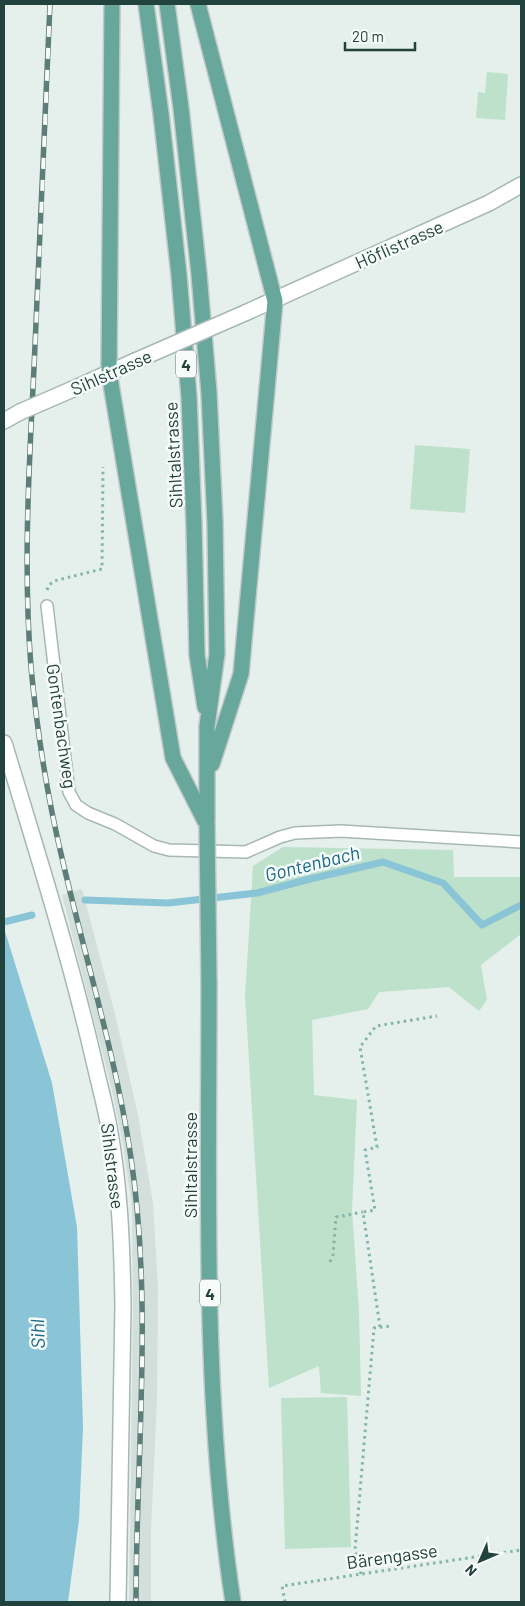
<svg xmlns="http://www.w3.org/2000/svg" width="525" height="1606" viewBox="0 0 525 1606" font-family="Barlow,sans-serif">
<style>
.built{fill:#d3dfdb}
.green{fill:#bde1ca}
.water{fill:#8ac4d7}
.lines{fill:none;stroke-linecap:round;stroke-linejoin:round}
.stream{stroke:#8ac4d7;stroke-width:7}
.service-casing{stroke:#a7b8b3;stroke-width:14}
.minor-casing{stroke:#a7b8b3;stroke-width:18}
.primary-casing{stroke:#c1cac9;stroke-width:18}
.path{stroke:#83b5a9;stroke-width:3;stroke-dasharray:2.5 4;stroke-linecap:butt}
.service{stroke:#fff;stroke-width:11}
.minor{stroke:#fff;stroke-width:15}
.primary{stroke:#67a79c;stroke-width:15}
.rail-casing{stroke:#5d7e78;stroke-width:5.5}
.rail{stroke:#f6fbf9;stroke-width:4;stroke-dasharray:11;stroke-linecap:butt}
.minor-bridge-casing{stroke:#a7b8b3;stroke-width:18;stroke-linecap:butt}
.primary-bridge-casing{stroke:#c1cac9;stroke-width:18;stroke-linecap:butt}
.minor-bridge{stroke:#fff;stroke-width:15}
.primary-bridge{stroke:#67a79c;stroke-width:15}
.labels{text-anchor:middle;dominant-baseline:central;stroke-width:5;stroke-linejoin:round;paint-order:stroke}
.shield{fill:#f6fbf9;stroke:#627a75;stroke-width:1}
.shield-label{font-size:16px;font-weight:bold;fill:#22433d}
.street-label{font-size:18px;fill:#22433d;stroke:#f6fbf9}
.water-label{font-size:19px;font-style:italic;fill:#176884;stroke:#f6fbf9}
</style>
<rect width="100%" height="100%" fill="#e5efeb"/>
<polygon class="built" points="82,889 115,1014 138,1115 153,1203 158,1288 157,1399 151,1528 151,1602 129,1602 133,1311 132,1208 123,1144 111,1086 62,895"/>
<g class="green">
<polygon points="487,72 508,74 505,120 476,118 478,92 485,93"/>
<polygon points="415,445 470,449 465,513 410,509"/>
<polygon points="283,847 453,850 454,877 521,877 521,934 481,965 487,1000 479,1011 449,987 379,992 368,1009 312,1020 314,1095 357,1100 352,1210 359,1311 361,1396 321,1393 319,1366 269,1388 245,996 253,866"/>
<polygon points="347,1397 351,1547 285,1549 281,1398"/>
</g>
<polygon class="water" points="4,928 52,1083 77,1227 83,1427 79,1520 68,1602 4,1602"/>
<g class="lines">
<g class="stream">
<polyline points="85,900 168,903 257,893 310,879 383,862 443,883 482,925 521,905"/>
<polyline points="4,922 32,915"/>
</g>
<defs>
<polyline id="service" points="47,606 69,792 76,805 88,813 115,824 154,846 169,850 246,852 280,837 295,833 341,831 521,842"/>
<g id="minor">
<polyline points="245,313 489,203 521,185"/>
<polyline points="73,389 135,361"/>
<polyline points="4,421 20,412"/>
<path d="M 4,743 C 36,849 69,953 94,1061 C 99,1083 105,1105 109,1127 C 120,1186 122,1246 123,1305 L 118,1602"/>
</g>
<g id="primary">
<polyline points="112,4 109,372 173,758 207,825"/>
<polyline points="146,4 161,114 179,275 189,397 194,525 197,655 205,707"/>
<polyline points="167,4 181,108 199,274 209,393 215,522 217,654 207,726 207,821"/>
<polyline points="198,4 275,301 241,674 212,764"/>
<path d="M 209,983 C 209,1189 202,1398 233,1602"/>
</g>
</defs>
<use href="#service" class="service-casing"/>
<use href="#minor" class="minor-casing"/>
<use href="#primary" class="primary-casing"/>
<g class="path">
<polyline points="47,590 49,585 54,581 102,569 103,467"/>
<polyline points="330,1262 333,1255 336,1217 363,1212"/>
<polyline points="380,1327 363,1212 375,1210 365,1150 377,1147 360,1047 376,1026 437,1016"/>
<polyline points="361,1574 355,1550 374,1328 390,1326"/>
<polyline points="285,1602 282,1586 521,1550"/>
</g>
<use href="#service" class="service"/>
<use href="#minor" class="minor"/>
<use href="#primary" class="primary"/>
<defs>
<path id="rail" d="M 50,4 C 45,125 40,246 34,368 C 29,467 23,567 31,667 C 37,731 47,795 62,858 C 85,958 116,1056 131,1158 C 153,1306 136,1454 136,1602"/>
</defs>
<use href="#rail" class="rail-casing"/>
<use href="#rail" class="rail"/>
<defs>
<g id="minor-bridge">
<polyline points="135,361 245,313"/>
<polyline points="20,412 73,389"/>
</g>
<polyline id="primary-bridge" points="207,825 209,983"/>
</defs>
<use href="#minor-bridge" class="minor-bridge-casing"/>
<use href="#primary-bridge" class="primary-bridge-casing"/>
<use href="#minor-bridge" class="minor-bridge"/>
<use href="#primary-bridge" class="primary-bridge"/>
</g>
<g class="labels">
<g class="shield">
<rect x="176" y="350.5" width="20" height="27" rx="4"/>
<rect x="200" y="1279.5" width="20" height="27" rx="4"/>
</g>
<g class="shield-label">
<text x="186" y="364">4</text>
<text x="210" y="1293">4</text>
</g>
<g class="street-label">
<text transform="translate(399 244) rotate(-24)">Höflistrasse</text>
<text transform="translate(111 372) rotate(-24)">Sihlstrasse</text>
<text transform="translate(173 455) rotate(-93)">Sihltalstrasse</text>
<text transform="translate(62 726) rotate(82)">Gontenbachweg</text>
<text transform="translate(190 1165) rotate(-90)">Sihltalstrasse</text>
<text transform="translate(113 1166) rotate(83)">Sihlstrasse</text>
<text transform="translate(392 1556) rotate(-8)">Bärengasse</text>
</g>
<g class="water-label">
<text transform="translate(312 863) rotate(-14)">Gontenbach</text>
<text transform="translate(37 1334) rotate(-92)">Sihl</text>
</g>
</g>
<rect width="525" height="1606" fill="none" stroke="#22433d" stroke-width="10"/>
<g transform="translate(480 1561) rotate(225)" stroke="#f6fbf9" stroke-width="4" paint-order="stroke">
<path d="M0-4L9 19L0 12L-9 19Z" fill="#22433d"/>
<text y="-8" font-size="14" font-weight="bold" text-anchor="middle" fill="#22433d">N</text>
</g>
<path d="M345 42v8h70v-8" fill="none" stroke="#22433d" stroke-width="2.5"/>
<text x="352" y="42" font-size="15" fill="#22433d" stroke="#f6fbf9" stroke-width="4" paint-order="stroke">20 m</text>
</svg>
